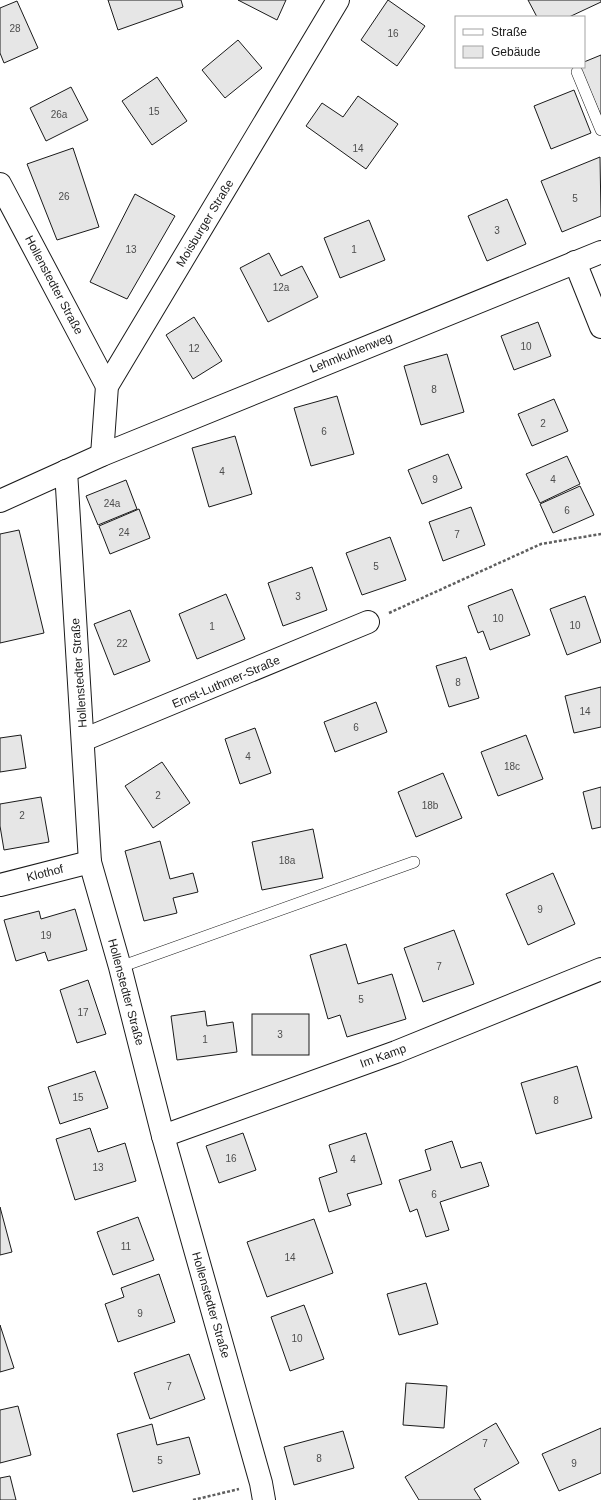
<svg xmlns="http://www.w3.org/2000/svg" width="601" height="1500" viewBox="0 0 601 1500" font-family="Helvetica,sans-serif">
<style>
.building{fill:#e6e6e6;stroke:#1a1a1a}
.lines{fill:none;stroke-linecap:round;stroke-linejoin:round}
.service-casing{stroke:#1a1a1a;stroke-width:12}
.minor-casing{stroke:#1a1a1a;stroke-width:24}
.path{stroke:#5f5f5f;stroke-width:2.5;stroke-dasharray:3 2;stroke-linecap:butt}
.service{stroke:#fff;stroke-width:11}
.minor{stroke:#fff;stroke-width:22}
.labels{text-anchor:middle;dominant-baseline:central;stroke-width:3;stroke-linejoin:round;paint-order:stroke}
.number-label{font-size:10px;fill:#4d4d4d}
.street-label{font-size:12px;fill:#1a1a1a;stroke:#fff}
</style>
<rect width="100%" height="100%" fill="#fff"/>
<g class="building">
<polygon points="108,0 181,0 183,7 118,30"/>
<polygon points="238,0 286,0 277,20"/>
<polygon points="388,0 425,26 397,66 361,40"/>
<polygon points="528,0 601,0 601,2 569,17 537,17"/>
<polygon points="17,1 38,48 4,63 0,53 0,8"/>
<polygon points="238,40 262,68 225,98 202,70"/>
<polygon points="601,55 601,116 580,67 584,67 584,62"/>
<polygon points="157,77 187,121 152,145 122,101"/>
<polygon points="71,87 88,120 46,141 30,108"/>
<polygon points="574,90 591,133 551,149 534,106"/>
<polygon points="358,96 398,124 366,169 306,126 322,103 343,117"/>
<polygon points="73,148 99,227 57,240 27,164"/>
<polygon points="600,157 601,216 562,232 541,181"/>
<polygon points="135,194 175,216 127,299 90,282"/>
<polygon points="507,199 526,244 487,261 468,216"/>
<polygon points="369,220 385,260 340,278 324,238"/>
<polygon points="269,253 281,276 302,266 318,297 268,322 240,268"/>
<polygon points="194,317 222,361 193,379 166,335"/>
<polygon points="538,322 551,356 514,370 501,336"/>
<polygon points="447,354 464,412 421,425 404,366"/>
<polygon points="337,396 354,454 311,466 294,408"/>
<polygon points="554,399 568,431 532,446 518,414"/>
<polygon points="235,436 252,494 209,507 192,448"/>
<polygon points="448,454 462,488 422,504 408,470"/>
<polygon points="567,456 580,484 540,503 526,474"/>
<polygon points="126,480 137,509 98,525 86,496"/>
<polygon points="580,486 594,515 553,533 540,504"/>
<polygon points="471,507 485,545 443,561 429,522"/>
<polygon points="139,509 150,538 110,554 99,526"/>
<polygon points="19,530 44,633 0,643 0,534"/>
<polygon points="390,537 406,580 362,595 346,553"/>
<polygon points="312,567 327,610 283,626 268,583"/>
<polygon points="512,589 530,635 490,650 483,631 478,633 468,606"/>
<polygon points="226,594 245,639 197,659 179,614"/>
<polygon points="585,596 601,642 567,655 550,609"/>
<polygon points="130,610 150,661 114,675 94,624"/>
<polygon points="466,657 479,698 449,707 436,666"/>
<polygon points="601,687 601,727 574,733 565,696"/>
<polygon points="376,702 387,732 335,752 324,722"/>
<polygon points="255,728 271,773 240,784 225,739"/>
<polygon points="21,735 26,768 0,772 0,738"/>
<polygon points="526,735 543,779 498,796 481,752"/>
<polygon points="162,762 190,803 153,828 125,786"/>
<polygon points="443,773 462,818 416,837 398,792"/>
<polygon points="601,787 601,827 592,829 583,792"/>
<polygon points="41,797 49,842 4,850 0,826 0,804"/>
<polygon points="313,829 323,878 262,890 252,842"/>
<polygon points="160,841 170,879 193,873 198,892 173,898 177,913 144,921 125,851"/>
<polygon points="553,873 575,924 528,945 506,894"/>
<polygon points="75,909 87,950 48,961 45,952 16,961 4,920 39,911 41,919"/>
<polygon points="454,930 474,984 423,1002 404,948"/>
<polygon points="346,944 358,984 392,974 406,1019 347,1037 340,1015 328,1019 310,955"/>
<polygon points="88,980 106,1034 77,1043 60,990"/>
<polygon points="205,1011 207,1026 233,1022 237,1052 177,1060 171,1016"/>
<rect x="252" y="1014" width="57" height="41"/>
<polygon points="577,1066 592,1118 536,1134 521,1083"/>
<polygon points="95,1071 108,1108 60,1124 48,1087"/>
<polygon points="90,1128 98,1152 125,1143 136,1181 75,1200 56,1139"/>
<polygon points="243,1133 256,1170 219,1183 206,1146"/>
<polygon points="366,1133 382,1184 347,1194 351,1205 329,1212 319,1178 337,1172 329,1145"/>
<polygon points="452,1141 461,1168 481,1162 489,1186 440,1202 449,1230 426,1237 417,1209 410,1212 399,1180 431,1170 425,1150"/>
<polygon points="0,1207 12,1252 0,1255"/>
<polygon points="138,1217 154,1260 113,1275 97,1232"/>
<polygon points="314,1219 333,1273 267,1297 247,1242"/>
<polygon points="159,1274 175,1322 118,1342 105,1304 124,1297 121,1288"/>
<polygon points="426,1283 438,1324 399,1335 387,1294"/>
<polygon points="304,1305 324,1359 290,1371 271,1317"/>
<polygon points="0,1325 14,1368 0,1372"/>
<polygon points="189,1354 205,1399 150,1419 134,1373"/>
<polygon points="406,1383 447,1386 444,1428 403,1425"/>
<polygon points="18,1406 31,1455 0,1463 0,1410"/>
<polygon points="496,1423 519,1463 474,1489 481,1500 419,1500 405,1477"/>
<polygon points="152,1424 157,1445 189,1437 200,1474 133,1492 117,1434"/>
<polygon points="601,1428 601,1473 559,1491 542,1454"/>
<polygon points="343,1431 354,1468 294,1485 284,1447"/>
<polygon points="10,1476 16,1500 0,1500 0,1478"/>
</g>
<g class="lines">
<defs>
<g id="service">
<polyline points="577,72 601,130"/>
<polyline points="120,967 414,862"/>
</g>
<g id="minor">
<polyline points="0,184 107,386"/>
<polyline points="575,262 601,327"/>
<polyline points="102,455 107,386 338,0"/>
<polyline points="66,471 90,862 120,967 163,1136 261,1483 264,1500"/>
<polyline points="0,501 102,455 601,252"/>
<polyline points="83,740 368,622"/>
<polyline points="0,885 90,862"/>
<polyline points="163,1136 396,1052 601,969"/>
</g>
</defs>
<use href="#service" class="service-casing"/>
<use href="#minor" class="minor-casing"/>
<g class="path">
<polyline points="389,613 541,544 601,534"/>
<polyline points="193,1500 239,1489"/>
</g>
<use href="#service" class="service"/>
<use href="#minor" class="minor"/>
</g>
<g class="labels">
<g class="number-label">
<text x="15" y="28">28</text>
<text x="393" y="33">16</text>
<text x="154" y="111">15</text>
<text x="59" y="114">26a</text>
<text x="358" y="148">14</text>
<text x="64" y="196">26</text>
<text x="575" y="198">5</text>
<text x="497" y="230">3</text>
<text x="131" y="249">13</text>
<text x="354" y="249">1</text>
<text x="281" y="287">12a</text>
<text x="526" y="346">10</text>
<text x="194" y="348">12</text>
<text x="434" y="389">8</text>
<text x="543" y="423">2</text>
<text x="324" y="431">6</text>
<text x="222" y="471">4</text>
<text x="435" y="479">9</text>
<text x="553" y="479">4</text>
<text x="112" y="503">24a</text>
<text x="567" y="510">6</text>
<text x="124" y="532">24</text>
<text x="457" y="534">7</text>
<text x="376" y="566">5</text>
<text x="298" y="596">3</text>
<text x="498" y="618">10</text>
<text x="575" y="625">10</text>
<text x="212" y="626">1</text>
<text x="122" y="643">22</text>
<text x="458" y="682">8</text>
<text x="585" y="711">14</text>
<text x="356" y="727">6</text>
<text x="248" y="756">4</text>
<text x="512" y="766">18c</text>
<text x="158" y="795">2</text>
<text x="430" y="805">18b</text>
<text x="22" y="815">2</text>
<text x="287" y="860">18a</text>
<text x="540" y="909">9</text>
<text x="46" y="935">19</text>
<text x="439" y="966">7</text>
<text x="361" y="999">5</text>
<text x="83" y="1012">17</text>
<text x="280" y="1034">3</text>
<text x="205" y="1039">1</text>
<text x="78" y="1097">15</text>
<text x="556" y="1100">8</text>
<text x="231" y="1158">16</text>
<text x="353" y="1159">4</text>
<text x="98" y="1167">13</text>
<text x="434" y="1194">6</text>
<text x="126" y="1246">11</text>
<text x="290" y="1257">14</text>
<text x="140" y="1313">9</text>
<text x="297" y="1338">10</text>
<text x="169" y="1386">7</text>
<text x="485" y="1443">7</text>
<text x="319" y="1458">8</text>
<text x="160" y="1460">5</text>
<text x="574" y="1463">9</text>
</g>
<g class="street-label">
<text transform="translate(205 223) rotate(-59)">Moisburger Straße</text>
<text transform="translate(54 285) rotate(62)">Hollenstedter Straße</text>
<text transform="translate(351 353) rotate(-22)">Lehmkuhlenweg</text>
<text transform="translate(79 673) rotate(-94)">Hollenstedter Straße</text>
<text transform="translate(226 682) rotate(-23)">Ernst-Luthmer-Straße</text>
<text transform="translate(45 873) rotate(-14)">Klothof</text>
<text transform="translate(126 992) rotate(75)">Hollenstedter Straße</text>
<text transform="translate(383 1056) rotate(-20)">Im Kamp</text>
<text transform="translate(211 1305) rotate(74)">Hollenstedter Straße</text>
</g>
</g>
<rect x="455" y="16" width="130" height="52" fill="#ffffff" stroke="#a3a3a3"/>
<rect x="463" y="29" width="20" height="6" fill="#ffffff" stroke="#a3a3a3"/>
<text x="491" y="36" font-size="12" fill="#1a1a1a">Straße</text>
<rect x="463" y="46" width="20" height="12" fill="#e6e6e6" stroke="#a3a3a3"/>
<text x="491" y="56" font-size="12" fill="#1a1a1a">Gebäude</text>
</svg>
